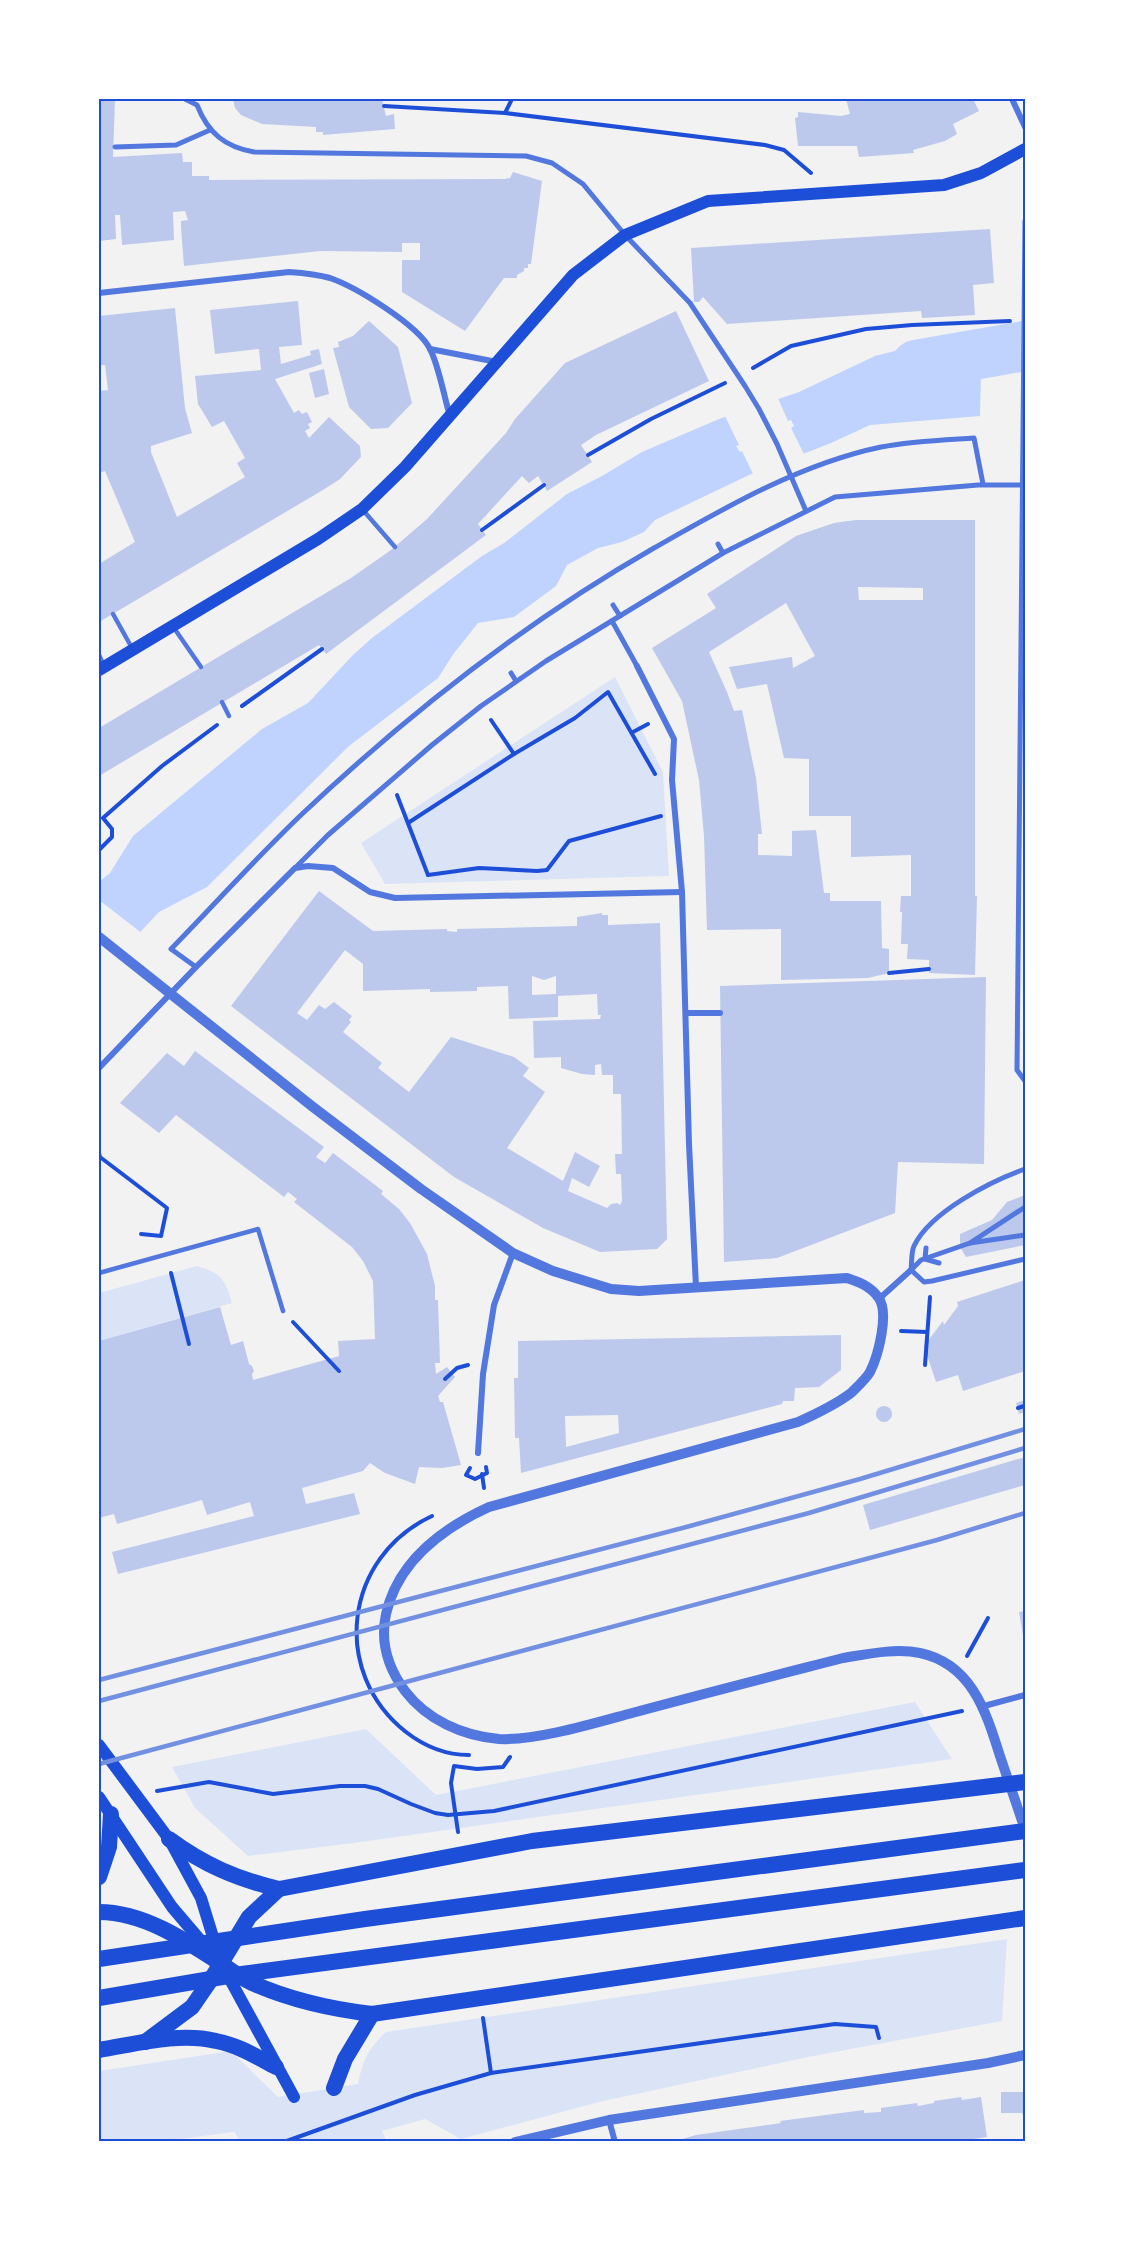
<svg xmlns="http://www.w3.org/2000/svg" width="1124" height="2241" viewBox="0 0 1124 2241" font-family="'Zilla Slab',serif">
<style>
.green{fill:#dbe4f7}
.water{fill:#bfd3fe}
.pier{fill:#f2f2f2}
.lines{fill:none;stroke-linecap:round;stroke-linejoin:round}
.river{stroke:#bfd3fe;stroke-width:50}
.building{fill:#bdc9ec;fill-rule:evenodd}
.path{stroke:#1d4ed8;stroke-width:4}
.service{stroke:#5277de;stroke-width:4.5}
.pedestrian{stroke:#5277de;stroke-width:5}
.minor{stroke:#5277de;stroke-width:6}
.tertiary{stroke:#5277de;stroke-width:10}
.secondary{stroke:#1d4ed8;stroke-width:12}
.trunk{stroke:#1d4ed8;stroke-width:16}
.rail{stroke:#7290e2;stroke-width:4.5}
.neatline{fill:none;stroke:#1d4ed8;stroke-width:2}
</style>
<rect width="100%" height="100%" fill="#f2f2f2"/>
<g class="green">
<polygon points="615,677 663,772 669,876 385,884 361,843"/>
<path d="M 197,1266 C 222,1273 225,1280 232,1303 L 99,1341 L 99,1293 Z"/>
<polygon points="915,1702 952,1759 354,1843 248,1856 195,1808 172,1767 366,1729 436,1795"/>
<path d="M 1007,1939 L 1002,2021 L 808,2057 L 599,2102 L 461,2139 L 425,2119 L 382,2131 L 387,2142 L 241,2142 L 234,2132 L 157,2142 L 99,2142 L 99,2071 L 231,2051 L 278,2097 L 358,2084 C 363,2060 368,2049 386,2032 Z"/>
</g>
<polygon class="water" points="982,329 980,416 870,425 831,443 749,475 655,520 644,532 622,542 598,548 567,565 556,586 514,617 478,623 454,653 438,678 349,746 207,887 159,912 99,976 99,882 110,873 133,836 262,729 308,703 353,655 372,638 482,556 504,543 567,494 602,476 642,452 719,419 799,392 875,356"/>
<g class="pier">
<polygon points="777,396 788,421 791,420 794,426 791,428 805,456 754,476 742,451 740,452 736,446 739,445 724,414"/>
<polygon points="99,900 143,934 99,979"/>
</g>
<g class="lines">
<polyline class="river" points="916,365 1025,346"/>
</g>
<g class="building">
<polygon points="99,99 115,99 113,157 182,153 183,162 192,162 192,176 209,176 209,180 504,179 510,178 513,172 542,181 531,264 528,264 528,268 524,268 524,271 517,275 517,278 504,278 465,331 402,292 402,260 420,260 420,243 402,243 402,252 320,251 184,266 181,228 181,221 188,220 185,211 173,212 174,240 122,245 120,215 115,215 116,239 99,241"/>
<polygon points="233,99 382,99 386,116 394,114 395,129 323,135 323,132 316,132 316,127 262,124 241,115 235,108"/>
<polygon points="846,99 973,99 979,111 953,124 957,134 945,141 913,150 914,153 859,157 857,146 798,146 795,118 798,117 798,112 841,116 850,114"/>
<polygon points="990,229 994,283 973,285 975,315 922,318 921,311 727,324 703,297 699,302 694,302 691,248"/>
<polygon points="298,301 302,345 279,347 281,364 311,355 310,351 319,349 322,364 275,379 294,413 299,410 302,414 307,412 312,422 308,424 310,428 305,431 309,438 329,417 360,446 361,457 340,479 323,490 99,622 99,564 135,542 105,471 99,473 99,391 108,390 105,365 99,365 99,316 175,308 185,408 192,433 151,446 151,452 177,517 245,477 237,463 245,458 224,421 212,427 198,404 195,376 261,370 259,349 215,354 210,310"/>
<polygon points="676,311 709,381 596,435 581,445 592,462 547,491 538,476 529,483 522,476 478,524 486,535 326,654 319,645 99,776 99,728 351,578 391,550 427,519 506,433 515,419 565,363"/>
<polygon points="369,321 398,347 412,403 388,428 371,429 349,407 333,348 339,347 338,342 353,336"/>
<polygon points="324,369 329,394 315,398 309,373"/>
<path d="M 856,520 L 975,520 L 975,896 L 977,896 L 975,975 L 929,973 L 929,960 L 907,959 L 908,944 L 901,944 L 902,912 L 900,912 L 901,896 L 911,896 L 911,855 L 851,857 L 851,816 L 809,816 L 809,759 L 784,758 L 767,684 L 737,689 L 729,667 L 792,657 L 793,668 L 815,656 L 786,603 L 709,652 L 727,692 L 734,711 L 742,710 L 756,778 L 762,834 L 758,834 L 758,855 L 792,856 L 792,831 L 816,830 L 824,893 L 830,893 L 830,901 L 881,901 L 882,948 L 889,949 L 889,973 L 868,978 L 781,980 L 781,929 L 707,930 L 704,836 L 699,780 L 682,701 L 652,648 L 716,608 L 707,594 L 796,536 L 834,523 ZM 858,587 L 923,588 L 923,600 L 859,600 Z"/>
<path d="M 319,891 L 373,931 L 447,929 L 447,931 L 457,932 L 457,929 L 577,926 L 577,917 L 602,913 L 602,915 L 608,915 L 608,925 L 660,923 L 667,1239 L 657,1249 L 600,1252 L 543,1228 L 454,1177 L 231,1006 ZM 345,950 L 363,964 L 363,991 L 430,989 L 430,992 L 477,991 L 477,987 L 508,986 L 509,1019 L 558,1017 L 558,996 L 597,994 L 598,1015 L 601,1015 L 600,1019 L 533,1021 L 534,1058 L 561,1057 L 561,1068 L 582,1074 L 595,1075 L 595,1065 L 601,1064 L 602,1075 L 613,1075 L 613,1094 L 621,1094 L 622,1154 L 615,1154 L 616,1174 L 621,1174 L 622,1201 L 620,1205 L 617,1203 L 611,1204 L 607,1208 L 568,1191 L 572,1178 L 589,1187 L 600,1166 L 575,1152 L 563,1181 L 507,1148 L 545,1092 L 523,1076 L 529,1068 L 514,1057 L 451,1037 L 409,1092 L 378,1068 L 382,1063 L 343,1032 L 351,1022 L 349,1020 L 352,1016 L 334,1002 L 325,1009 L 319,1005 L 307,1020 L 297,1013 ZM 532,976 L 544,980 L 556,976 L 556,994 L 532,995 Z"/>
<polygon points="986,977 984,1164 898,1162 895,1213 777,1258 724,1262 720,986"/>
<polygon points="195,1051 324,1147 316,1157 325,1163 333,1153 383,1191 381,1194 399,1209 410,1223 427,1254 435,1286 435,1300 438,1300 440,1363 435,1363 436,1374 447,1367 455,1377 438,1396 440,1402 443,1402 461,1465 442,1468 419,1467 415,1484 385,1473 370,1463 363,1471 302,1488 306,1504 354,1493 360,1514 118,1574 112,1552 254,1516 250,1502 207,1515 202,1500 117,1524 114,1514 99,1518 99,1341 220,1307 231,1345 243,1341 249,1364 252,1366 254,1371 252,1374 253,1380 339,1356 338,1341 375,1339 373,1281 363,1261 352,1247 294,1202 297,1199 288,1192 284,1197 176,1115 159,1133 120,1103 167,1053 184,1066"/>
<polygon points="1025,1195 1025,1245 966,1257 960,1247 960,1234 992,1220 1007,1202"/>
<polygon points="1025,1280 1025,1371 963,1391 958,1375 936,1382 924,1346 943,1321 944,1325 958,1306 957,1302"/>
<path d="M 841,1335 L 841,1370 L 819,1387 L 795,1388 L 794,1401 L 783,1401 L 782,1404 L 521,1473 L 519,1438 L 515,1438 L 514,1378 L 518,1378 L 518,1341 ZM 618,1415 L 619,1433 L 566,1447 L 565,1416 Z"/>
<polygon points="1025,1400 1025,1412 1019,1414 1016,1403"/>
<circle cx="884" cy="1414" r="8"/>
<polygon points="1025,1457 1025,1485 870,1530 863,1505"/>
<polygon points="1025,1611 1025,1641 1024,1641 1019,1612"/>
<polygon points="1001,2092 1025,2092 1025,2120 1022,2113 1001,2113"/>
<polygon points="961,2097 962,2100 981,2097 987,2137 953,2142 672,2142 696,2135 781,2123 780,2121 864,2110 864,2113 881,2112 881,2108 917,2103 918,2106 934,2103 934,2101"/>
</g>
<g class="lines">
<g class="path">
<polyline points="384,106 505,113 765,145 784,150 811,173"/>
<polyline points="505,113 512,99"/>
<polyline points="753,368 791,346 866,329 912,325 1010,321"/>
<polyline points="588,455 651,419 725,383"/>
<polyline points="482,530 544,485"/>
<polyline points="242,706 322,649"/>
<polyline points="491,720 514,754"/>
<polyline points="633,732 648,724"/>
<polyline points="397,795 428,875"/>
<polyline points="408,823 514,754 575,718 608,692 655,774"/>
<polyline points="99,850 112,837 112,829 103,818 162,766 217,725"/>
<polyline points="428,875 479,868 537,871 547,870 569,841 661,816"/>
<polyline points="889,973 929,969"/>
<polyline points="99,1153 100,1157 167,1208 161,1236 141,1234"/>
<polyline points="171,1273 189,1344"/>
<polyline points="293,1322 339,1371"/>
<polyline points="901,1331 927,1332"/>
<polyline points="925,1365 930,1297"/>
<polyline points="445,1379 457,1368 468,1365"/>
<polyline points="1018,1408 1024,1406"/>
<polyline points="470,1468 466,1475 475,1479 487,1473 486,1467"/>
<polyline points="482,1474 484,1488"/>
<path d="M 432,1516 C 344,1557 330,1672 406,1732 C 424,1746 446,1755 469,1755"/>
<polyline points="967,1656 988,1618"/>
<polyline points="157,1791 209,1782 273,1794 340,1786 365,1786 378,1789 411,1804 435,1813 448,1815 494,1811 962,1711"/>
<polyline points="458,1832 451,1783 454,1766 477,1769 503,1767 510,1757"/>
<polyline points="483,2018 491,2073"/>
<polyline points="284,2142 415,2095 491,2073 835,2024 876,2027 879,2038"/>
</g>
<g class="service">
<polyline points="362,509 395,547"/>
<polyline points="113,614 132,648"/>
<polyline points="174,628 201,667"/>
<polyline points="99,655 104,666"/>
<polyline points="222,702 229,716"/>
<polyline points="99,1273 258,1229 283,1311"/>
</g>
<g class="pedestrian">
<path d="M 185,99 L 197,105 C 208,133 225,147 254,152 L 526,156 L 552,163 L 583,184 L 625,235 L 690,303 L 745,386 L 759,409 L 777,444 L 806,511"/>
<polyline points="115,147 176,145 210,130"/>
<polyline points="1025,221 1017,1070 1025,1081"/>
<polyline points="718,544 723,553"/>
<polyline points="613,605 620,616"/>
<polyline points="612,621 637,666"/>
<polyline points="511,673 516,681"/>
<polyline points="295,868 328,835 432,745 481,706 546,661 723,553 835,497 978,485 1025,485"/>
<path d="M 196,967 L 171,949 C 214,905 256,858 301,815 C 409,713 525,622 654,548 C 726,507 800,464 881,447 C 912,441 943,440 974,438 L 983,484"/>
<polyline points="1025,1207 970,1243 1025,1235"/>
<polyline points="926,1248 925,1259 939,1263"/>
<path d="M 911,1270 C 912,1263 911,1252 914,1246 C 930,1212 991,1181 1025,1169"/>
<polyline points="911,1270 924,1282 932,1281 1025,1259"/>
<polyline points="911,1270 921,1260 970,1243"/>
</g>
<g class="minor">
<polyline points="1012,99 1025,127"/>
<path d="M 99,293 L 289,272 C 303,273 316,274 330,278 C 356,287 418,325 430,349 C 439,366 444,397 450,416"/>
<polyline points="430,349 497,362"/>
<polyline points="637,666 674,739 672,780 682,892 689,1144 696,1287"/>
<polyline points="686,1013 720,1013"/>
<polyline points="99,1068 196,967 295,868 308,866 333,868 370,892 395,898 682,892"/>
<polyline points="880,1298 911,1270"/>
<polyline points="478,1453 483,1374 494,1305 513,1253"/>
<polyline points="984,1706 1025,1695"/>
<polyline points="609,2120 615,2142"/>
</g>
<g class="tertiary">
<path d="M 99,937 L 313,1107 L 421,1189 L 513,1253 L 553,1271 L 611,1289 L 639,1291 L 847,1278 C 859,1282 870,1286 878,1297 C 890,1312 878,1356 870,1372 C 866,1379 857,1387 851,1393 C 835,1405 816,1414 798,1422 L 489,1507 C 443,1528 398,1561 386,1614 C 380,1642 388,1668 405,1691 C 427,1720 463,1736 499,1739 C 536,1741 595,1723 632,1713 C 702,1694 773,1676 843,1658 C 868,1654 895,1648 920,1653 C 972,1664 986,1712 1000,1756 C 1008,1780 1017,1805 1025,1830"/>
<polyline points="515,2142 609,2120 988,2063 1025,2055"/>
</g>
<g class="secondary">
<polyline points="99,670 318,539 362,509 405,467 573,275 625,235 708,201 944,185 981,173 1025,149"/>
<polyline points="99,1745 169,1839 201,1898 221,1963 294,2097"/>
<polyline points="99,1797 172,1907 206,1947"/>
</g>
<g class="trunk">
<path d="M 169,1839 C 204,1865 237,1879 279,1889 L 532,1841 L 1025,1782"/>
<polyline points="99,1877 109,1847 111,1814"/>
<path d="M 99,1912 C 143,1912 185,1940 220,1963 C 231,1970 241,1978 252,1983 C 290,2000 330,2009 372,2014 L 1025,1918"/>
<polyline points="99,1959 365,1919 1025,1831"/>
<polyline points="99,1998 234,1975 1025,1870"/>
<polyline points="145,2042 192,2007 212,1978 249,1917 279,1889"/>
<path d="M 99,2050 C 136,2044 179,2032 216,2041 C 238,2045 257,2057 276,2067"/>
<polyline points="334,2088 345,2059 372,2014"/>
</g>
<g class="rail">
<polyline points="99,1680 690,1526 860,1479 1025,1429"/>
<polyline points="99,1701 809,1513 1025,1448"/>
<polyline points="99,1764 937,1540 1025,1513"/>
</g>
</g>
<rect width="1124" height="2241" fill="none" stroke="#ffffff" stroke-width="201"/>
<rect x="100" y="100" width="924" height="2040" class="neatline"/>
</svg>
